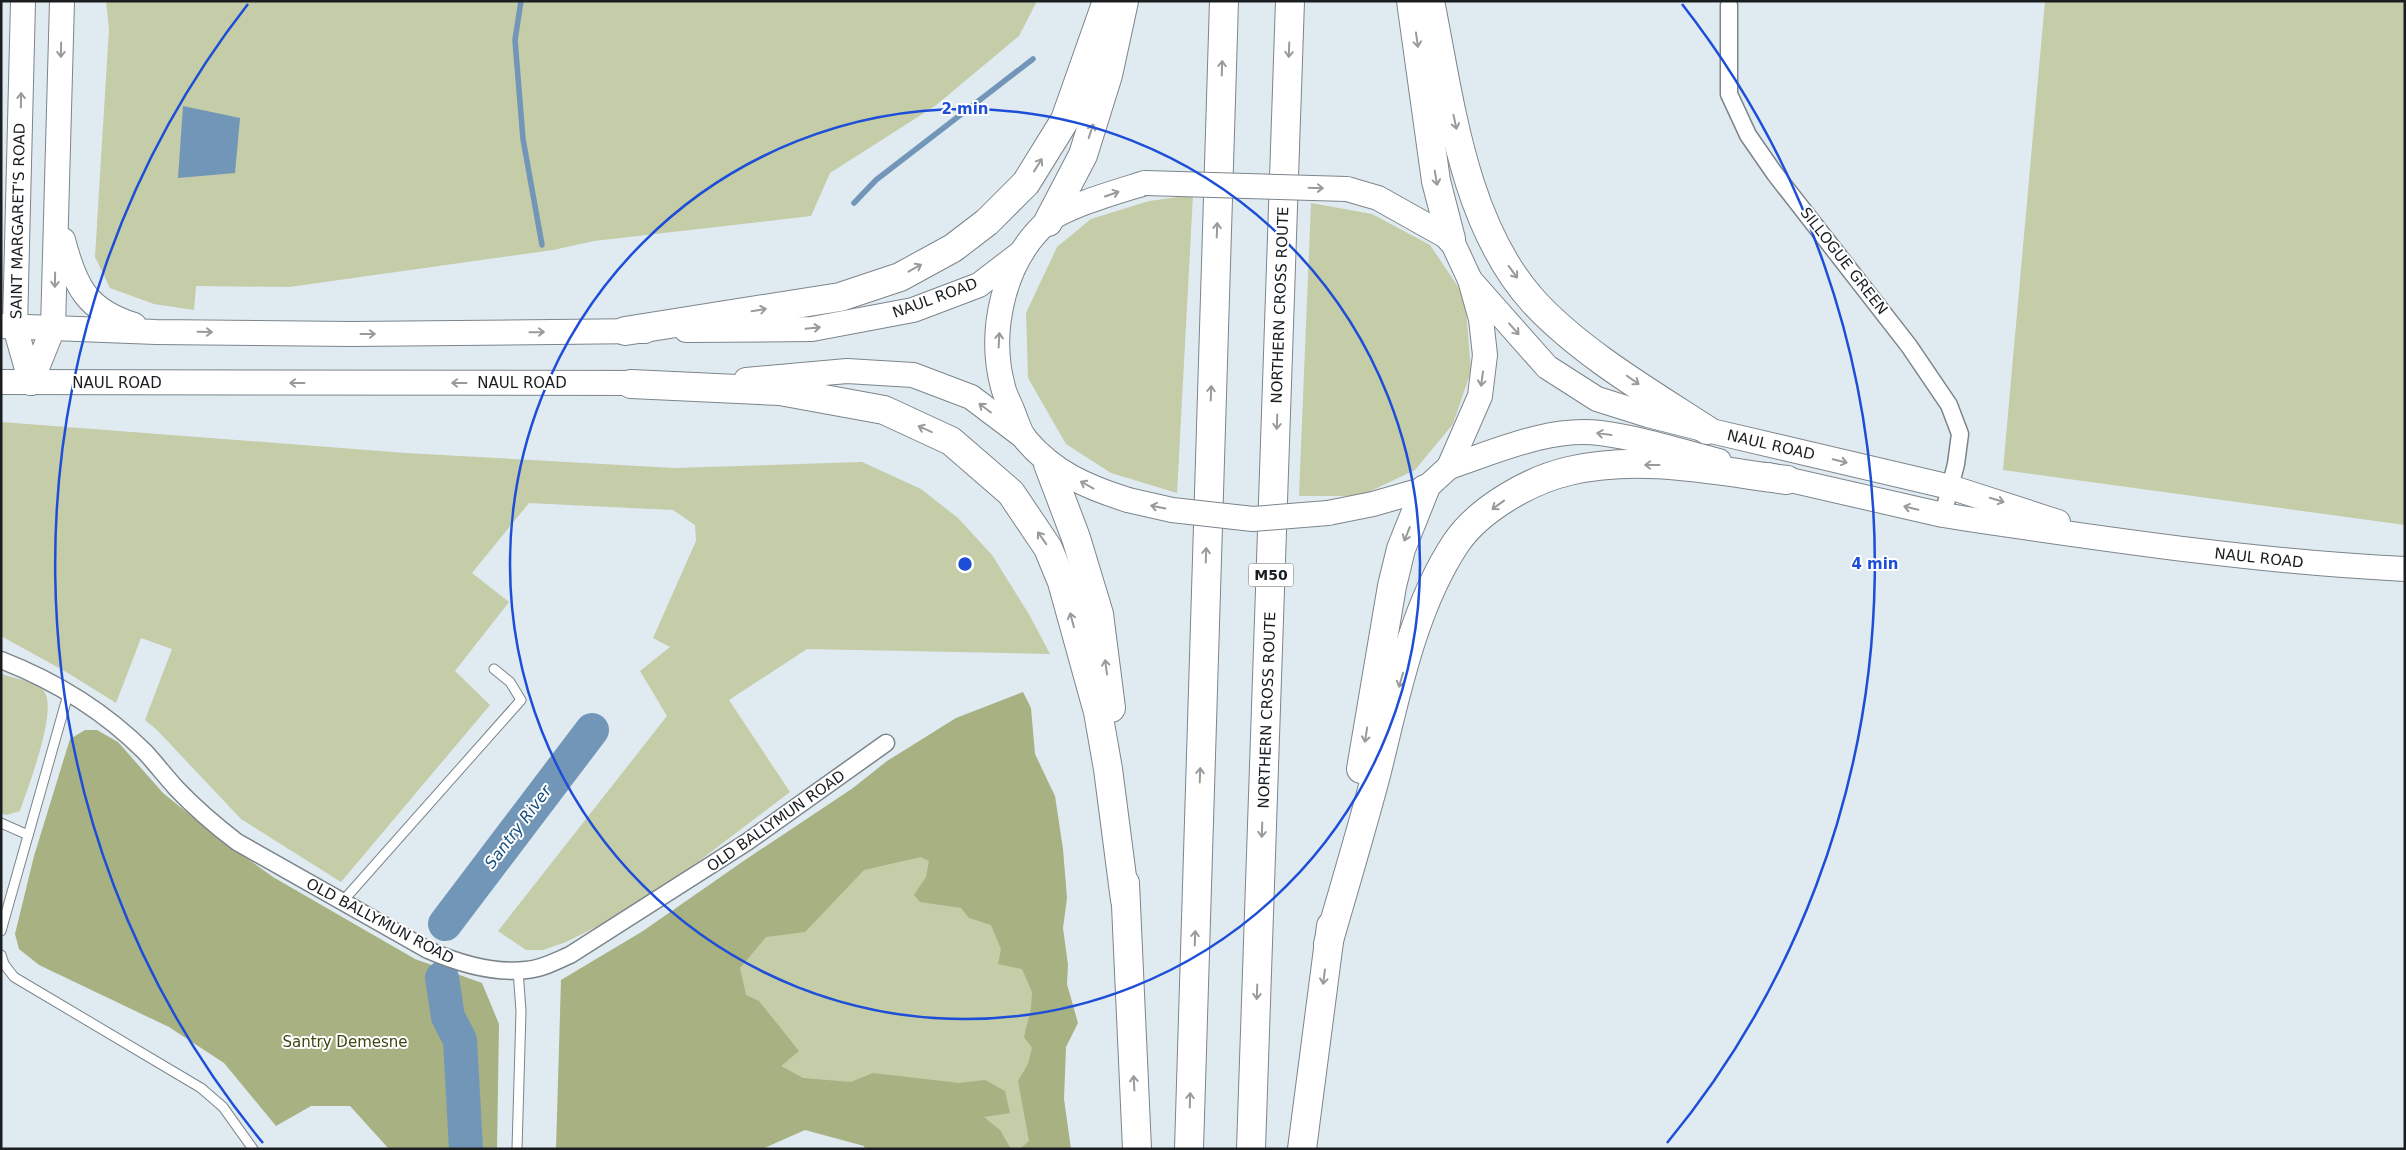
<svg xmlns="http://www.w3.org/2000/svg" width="2406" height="1150" viewBox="0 0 2406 1150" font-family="'DejaVu Sans',sans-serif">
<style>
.green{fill:#c4cca8}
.forest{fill:#a7b182}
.water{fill:#7296b8}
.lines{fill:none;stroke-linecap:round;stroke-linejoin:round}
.stream{stroke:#7296b8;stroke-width:5.5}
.river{stroke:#7296b8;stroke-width:34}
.service-casing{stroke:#7c858c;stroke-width:11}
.minor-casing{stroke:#7c858c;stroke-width:19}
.secondary-casing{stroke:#7c858c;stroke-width:26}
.motorway-casing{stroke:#7c858c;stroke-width:30}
.service{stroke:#fff;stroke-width:9}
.minor{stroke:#fff;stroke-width:16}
.secondary{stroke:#fff;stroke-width:24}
.motorway{stroke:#fff;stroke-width:28}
.secondary-bridge-casing{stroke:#7c858c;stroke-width:26;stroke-linecap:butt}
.secondary-bridge{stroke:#fff;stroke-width:24}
.oneway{stroke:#989a9b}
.ring{fill:none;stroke:#1d4ed8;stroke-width:2.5}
.labels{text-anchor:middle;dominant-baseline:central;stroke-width:4;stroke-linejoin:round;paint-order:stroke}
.shield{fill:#fff;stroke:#5f6264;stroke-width:1}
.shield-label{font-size:14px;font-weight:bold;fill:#1b1e21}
.street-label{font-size:15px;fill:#1b1e21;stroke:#fff}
.park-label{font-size:15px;fill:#3c450e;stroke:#fff}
.water-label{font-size:16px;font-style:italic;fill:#154e7b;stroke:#fff}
.centre{fill:#1d4ed8;stroke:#fff;stroke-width:2.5}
.ring-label{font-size:15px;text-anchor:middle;font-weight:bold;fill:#1d4ed8;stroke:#fff;stroke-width:4;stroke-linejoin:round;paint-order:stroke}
</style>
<rect width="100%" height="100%" fill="#e0eaf1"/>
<g class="green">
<polygon points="106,1 1037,1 1019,36 935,106 830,173 811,216 594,241 553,250 289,287 196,286 194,310 154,304 110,288 95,257 109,29"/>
<polygon points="2045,1 2405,1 2405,525 2003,470"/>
<polygon points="1193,195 1177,493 1111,473 1066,444 1028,378 1026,313 1057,247 1091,219 1149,201"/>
<polygon points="1311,203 1372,214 1430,245 1465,297 1471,371 1453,424 1415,470 1360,496 1299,496"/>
<polygon points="1,422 406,453 674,468 862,462 921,489 958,518 992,555 1030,616 1050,654 807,649 729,700 790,792 666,886 622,914 566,942 543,950 526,950 498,931 667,716 640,671 670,647 653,638 696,541 695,525 673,510 529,503 472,573 509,602 455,671 490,705 341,882 241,819 157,730 145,720 172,649 141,638 116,703 68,673 1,636"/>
<path d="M 1,674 C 11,677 34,682 42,689 C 61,704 27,789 20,811 L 6,815 L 1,813 Z"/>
<polygon points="874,833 923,851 1051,970 1042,1149 1003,1149 832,1090 770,1074 715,959"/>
</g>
<g class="forest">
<polygon points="1023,692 1031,708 1035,754 1055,796 1063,849 1067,898 1063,928 1068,965 1067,984 1078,1023 1066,1047 1064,1099 1071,1149 1020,1149 1029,1141 1018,1081 1028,1064 1032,1048 1024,1037 1031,1008 1032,992 1022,969 998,964 1001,949 991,925 969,918 961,908 920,902 914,895 926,877 929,861 921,857 864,870 805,932 766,937 740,968 746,995 759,1001 799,1051 781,1066 803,1078 851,1082 873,1073 959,1083 985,1080 1005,1091 1010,1113 984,1117 1000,1130 1011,1149 865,1149 864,1146 805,1130 762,1149 556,1149 561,980 643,931 745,860 853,788 887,761 956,718"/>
<polygon points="85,730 97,730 118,742 163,793 211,832 273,877 415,959 482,983 499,1024 497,1149 389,1149 350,1106 311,1106 276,1126 224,1063 169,1027 39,965 19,949 15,934 34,856 70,739"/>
</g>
<polygon class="water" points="183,106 240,118 235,173 178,178"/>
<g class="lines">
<g class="stream">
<polyline points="521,1 515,40 523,139 542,245"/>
<polyline points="854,203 876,180 1033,59"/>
</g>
<g class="river">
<polyline points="445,924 592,730"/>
<polyline points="442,978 448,1017 460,1040 466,1149"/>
</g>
<defs>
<g id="service">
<polyline points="1,823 28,835"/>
<polyline points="342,902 521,700 510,682 494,669"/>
<polyline points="1,931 69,691"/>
<polyline points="1,955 4,964 14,977 201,1088 223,1107 253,1149"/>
<polyline points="517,1149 521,1011 518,970"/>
</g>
<g id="minor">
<polyline points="1729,5 1729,94 1748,135 1775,174 1909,346 1949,405 1960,434 1956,464 1943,515"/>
<path d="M 1,660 C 55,681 104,711 145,752 C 156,764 166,777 177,789 C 196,809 216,826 237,842 L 428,950 C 458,963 492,974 526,970 C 542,969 556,961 570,955 L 747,842 L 886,743"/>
</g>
<g id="secondary">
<polyline points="23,1 15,327 31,383"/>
<path d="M 63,240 C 75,286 86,310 134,325"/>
<polyline points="1470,280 1547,367 1597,399 1648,415 1707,430 1950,487 2058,522"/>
<polyline points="1,326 156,332 352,334 645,331"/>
<polyline points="686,330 812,329 913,310 979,285 1022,252"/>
<polyline points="746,380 847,371 913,375 971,397 1024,437"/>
<polyline points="1,382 650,383"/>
<polyline points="31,383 53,328 62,1"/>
<path d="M 1449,467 C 1497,451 1549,427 1600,433 C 1640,438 1680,451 1719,461"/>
<path d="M 1768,475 L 1943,515 L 1968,519 C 2113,540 2258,562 2405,569"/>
<path d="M 1128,500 C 1087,487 1054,473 1026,440 C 1019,432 1017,421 1013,412 C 1010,404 1005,396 1003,387 C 988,332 1003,261 1047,222 C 1065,206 1120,191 1145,183"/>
<polyline points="1328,513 1373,504 1425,489 1449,467 1480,396 1485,355 1481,319 1470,280 1451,239 1378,198 1347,189"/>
</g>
<g id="motorway">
<polyline points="1411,1 1436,181 1451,239"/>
<path d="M 1430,1 C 1450,100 1463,224 1534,302 C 1580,352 1650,393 1707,430"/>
<polyline points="1048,222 1083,155 1108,75 1124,1"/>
<polyline points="625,331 840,297 900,277 953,248 987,222 1026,183 1065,120 1107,1"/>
<polyline points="631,384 780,391 884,410 951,441 1011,493 1048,548 1062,582 1098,712 1108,769 1125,900"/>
<polyline points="1048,464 1076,538 1099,614 1111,708"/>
<polyline points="1361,769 1392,586 1401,549 1425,489"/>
<polyline points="1125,883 1137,1149"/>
<path d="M 1328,944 C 1344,888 1361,832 1376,775 C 1395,699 1412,609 1456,543 C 1479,509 1530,480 1569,471 C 1641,454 1716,471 1787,480"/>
<polyline points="1189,1149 1224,1"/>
<polyline points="1251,1149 1290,1"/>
<polyline points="1302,1149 1331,926"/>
</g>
</defs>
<use href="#service" class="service-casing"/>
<use href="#minor" class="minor-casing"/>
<use href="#secondary" class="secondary-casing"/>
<use href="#motorway" class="motorway-casing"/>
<use href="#service" class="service"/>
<use href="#minor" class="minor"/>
<use href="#secondary" class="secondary"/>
<use href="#motorway" class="motorway"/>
<defs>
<g id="secondary-bridge">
<polyline points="1145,183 1347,189"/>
<polyline points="1128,500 1172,510 1253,519 1328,513"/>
</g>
</defs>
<use href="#secondary-bridge" class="secondary-bridge-casing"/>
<use href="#secondary-bridge" class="secondary-bridge"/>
</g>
<defs><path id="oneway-shaft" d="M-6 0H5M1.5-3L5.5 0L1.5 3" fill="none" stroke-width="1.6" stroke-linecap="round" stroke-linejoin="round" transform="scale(1.25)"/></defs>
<g class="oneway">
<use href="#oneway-shaft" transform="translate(1417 40) rotate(82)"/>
<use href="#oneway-shaft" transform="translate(61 50) rotate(91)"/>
<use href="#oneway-shaft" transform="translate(1289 50) rotate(92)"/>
<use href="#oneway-shaft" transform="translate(1222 68) rotate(-88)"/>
<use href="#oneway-shaft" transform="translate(21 100) rotate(-89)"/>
<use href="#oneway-shaft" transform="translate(1455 122) rotate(78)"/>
<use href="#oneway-shaft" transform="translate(1091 131) rotate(-72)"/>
<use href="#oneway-shaft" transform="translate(1038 165) rotate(-58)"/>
<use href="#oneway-shaft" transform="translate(1436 178) rotate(80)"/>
<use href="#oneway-shaft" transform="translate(1316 188) rotate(2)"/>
<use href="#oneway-shaft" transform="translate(1112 194) rotate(-19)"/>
<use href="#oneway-shaft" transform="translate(1217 230) rotate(-88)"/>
<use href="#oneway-shaft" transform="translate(915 268) rotate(-29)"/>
<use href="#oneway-shaft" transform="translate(1513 272) rotate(54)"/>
<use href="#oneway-shaft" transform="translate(55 280) rotate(91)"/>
<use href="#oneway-shaft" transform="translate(759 310) rotate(-9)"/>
<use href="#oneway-shaft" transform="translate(813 328) rotate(-6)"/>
<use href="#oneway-shaft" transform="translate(1514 329) rotate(49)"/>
<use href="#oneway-shaft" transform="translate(205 332) rotate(1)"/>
<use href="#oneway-shaft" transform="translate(537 332) rotate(-1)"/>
<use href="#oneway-shaft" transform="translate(368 334)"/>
<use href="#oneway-shaft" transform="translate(999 340) rotate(-87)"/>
<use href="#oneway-shaft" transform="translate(1482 379) rotate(98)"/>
<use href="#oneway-shaft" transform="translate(1633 380) rotate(35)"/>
<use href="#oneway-shaft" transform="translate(297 383) rotate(-180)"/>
<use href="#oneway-shaft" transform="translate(459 383) rotate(-180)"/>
<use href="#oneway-shaft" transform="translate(1211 393) rotate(-88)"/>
<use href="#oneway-shaft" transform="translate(985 408) rotate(-143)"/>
<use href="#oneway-shaft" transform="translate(1277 422) rotate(92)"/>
<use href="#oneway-shaft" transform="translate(925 429) rotate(-156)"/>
<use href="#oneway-shaft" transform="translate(1604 434) rotate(-172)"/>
<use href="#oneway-shaft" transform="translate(1840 461) rotate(13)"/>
<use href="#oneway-shaft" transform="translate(1652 465) rotate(-180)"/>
<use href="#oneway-shaft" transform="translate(1087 485) rotate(-151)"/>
<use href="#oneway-shaft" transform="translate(1997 500) rotate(17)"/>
<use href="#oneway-shaft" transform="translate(1498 505) rotate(144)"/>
<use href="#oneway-shaft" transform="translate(1158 507) rotate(-168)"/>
<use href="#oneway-shaft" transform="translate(1911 508) rotate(-167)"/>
<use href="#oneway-shaft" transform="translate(1407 534) rotate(112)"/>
<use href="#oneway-shaft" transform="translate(1042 538) rotate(-125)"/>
<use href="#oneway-shaft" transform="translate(1206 555) rotate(-88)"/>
<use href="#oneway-shaft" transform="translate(1072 620) rotate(-105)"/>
<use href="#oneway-shaft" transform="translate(1106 667) rotate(-98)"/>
<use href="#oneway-shaft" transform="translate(1401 680) rotate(106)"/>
<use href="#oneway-shaft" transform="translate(1366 735) rotate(99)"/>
<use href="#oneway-shaft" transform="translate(1200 775) rotate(-88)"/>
<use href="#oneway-shaft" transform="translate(1262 830) rotate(92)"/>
<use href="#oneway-shaft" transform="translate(1195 938) rotate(-88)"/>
<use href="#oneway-shaft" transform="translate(1324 977) rotate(97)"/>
<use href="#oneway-shaft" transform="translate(1257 992) rotate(92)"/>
<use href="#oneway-shaft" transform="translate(1134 1083) rotate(-93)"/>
<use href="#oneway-shaft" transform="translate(1190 1100) rotate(-88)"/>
</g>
<g class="ring">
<circle cx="965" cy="564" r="455"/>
<path d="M263 1143A910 910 0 0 1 248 4M1682 4A910 910 0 0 1 1667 1143"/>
</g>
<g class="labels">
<rect class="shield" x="1248.5" y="563.5" width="45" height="23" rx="4"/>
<g class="shield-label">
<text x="1271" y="575">M50</text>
</g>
<g class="street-label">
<text transform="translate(18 221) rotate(-89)">SAINT MARGARET'S ROAD</text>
<text transform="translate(1844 261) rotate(52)">SILLOGUE GREEN</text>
<text transform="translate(935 298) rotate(-20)">NAUL ROAD</text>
<text transform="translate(1280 305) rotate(-88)">NORTHERN CROSS ROUTE</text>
<text x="117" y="383">NAUL ROAD</text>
<text x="522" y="383">NAUL ROAD</text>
<text transform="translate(1771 445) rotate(13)">NAUL ROAD</text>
<text transform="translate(2259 558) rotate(6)">NAUL ROAD</text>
<text transform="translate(1267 710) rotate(-88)">NORTHERN CROSS ROUTE</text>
<text transform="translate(776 821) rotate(-35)">OLD BALLYMUN ROAD</text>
<text transform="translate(380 921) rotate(28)">OLD BALLYMUN ROAD</text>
</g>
<g class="park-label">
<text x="345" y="1042">Santry Demesne</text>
</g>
<g class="water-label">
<text transform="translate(518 827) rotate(-53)">Santry River</text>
</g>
</g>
<circle cx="965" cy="564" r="8" class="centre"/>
<g class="ring-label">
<text x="965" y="114">2 min</text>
<text x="1875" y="569">4 min</text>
</g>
<rect width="2406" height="1150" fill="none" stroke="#1b1e21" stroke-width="5"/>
</svg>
